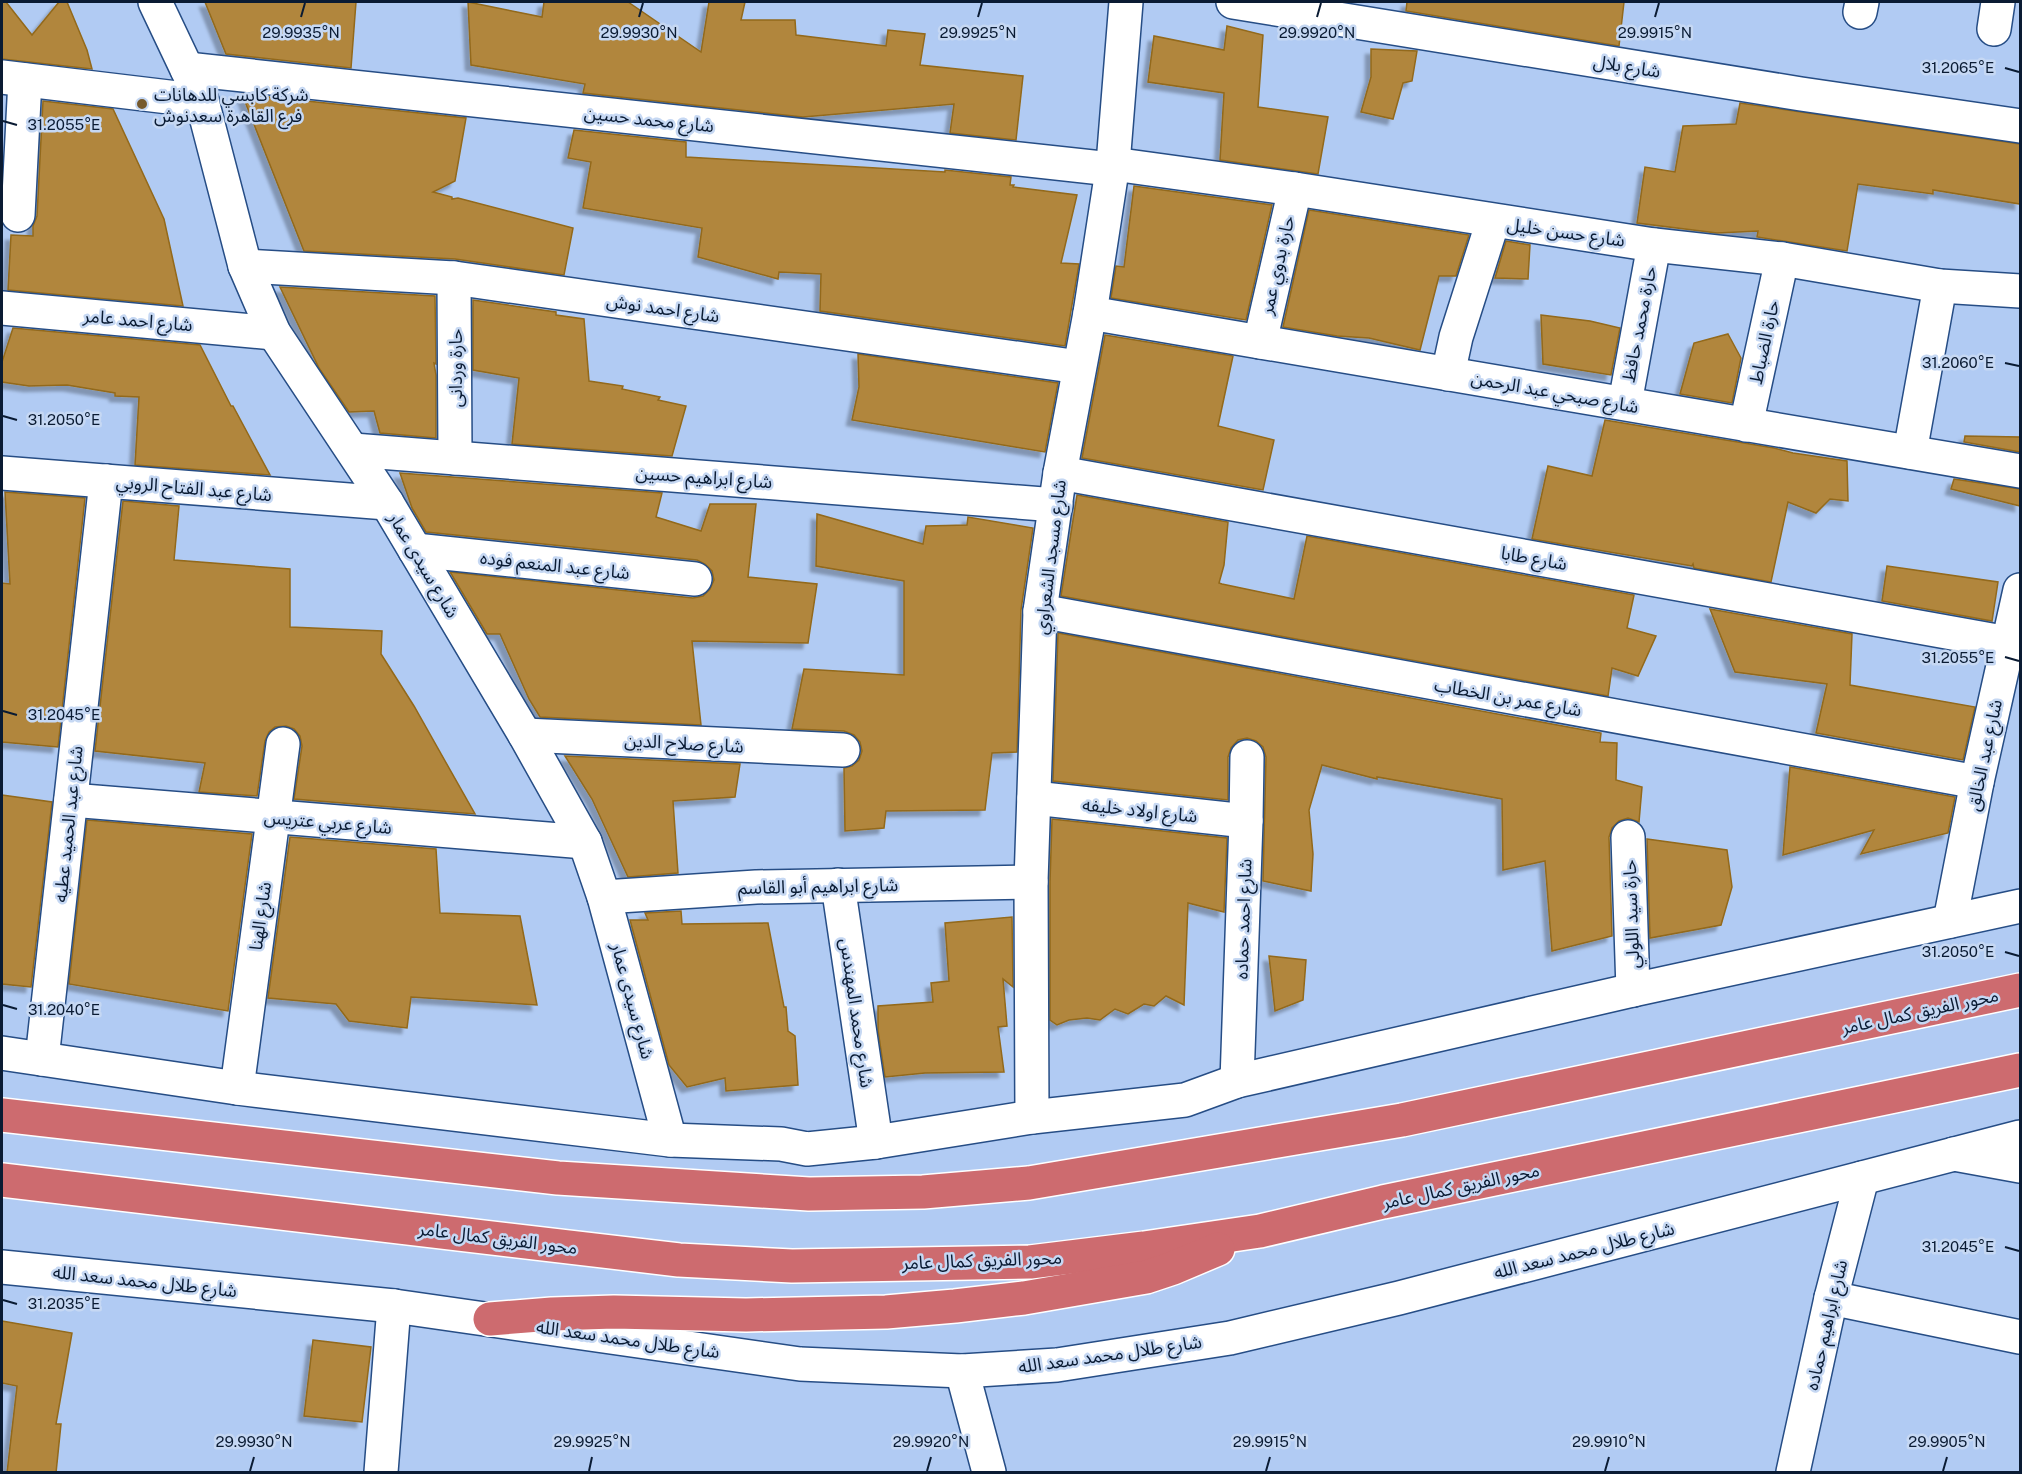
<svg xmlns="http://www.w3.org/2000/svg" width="2022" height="1474" viewBox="0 0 2022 1474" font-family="'Public Sans','Noto Sans Arabic',sans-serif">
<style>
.building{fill:#b1863d;stroke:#93691a;stroke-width:1.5;filter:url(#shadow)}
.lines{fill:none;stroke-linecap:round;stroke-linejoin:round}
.minor-casing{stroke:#264d85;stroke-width:36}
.secondary-casing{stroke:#264d85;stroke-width:36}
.motorway-casing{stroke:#fff;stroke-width:36}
.minor{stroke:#fff;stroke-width:33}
.secondary{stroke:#fff;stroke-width:33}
.motorway{stroke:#cd6b6f;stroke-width:33}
.ticks{fill:none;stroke:#0a1b33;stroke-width:2}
.poi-dot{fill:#765a2d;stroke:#c6d8f3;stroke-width:2}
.labels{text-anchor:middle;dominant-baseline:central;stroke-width:5;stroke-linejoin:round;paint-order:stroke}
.street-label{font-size:18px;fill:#0a1b33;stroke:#c6d8f3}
.poi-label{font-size:18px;fill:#0a1b33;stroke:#c6d8f3;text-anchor:start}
.ticks-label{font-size:15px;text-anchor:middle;fill:#0a1b33;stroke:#c6d8f3;stroke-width:5;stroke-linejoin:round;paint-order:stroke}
</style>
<defs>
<filter id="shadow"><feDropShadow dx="-5.5" dy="5.5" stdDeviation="1.5" flood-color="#0004"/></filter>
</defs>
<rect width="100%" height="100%" fill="#b1cbf3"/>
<g class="building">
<polygon points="2,2 6,2 32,35 59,2 67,2 87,50 92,69 2,59"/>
<polygon points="205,2 356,2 351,68 226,54"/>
<polygon points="468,2 542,17 544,2 628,2 701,52 709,2 745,2 741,20 795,20 796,35 886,46 888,30 925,34 920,65 1023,76 1016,140 950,133 954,104 803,117 583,93 585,84 471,65"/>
<polygon points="1407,2 1624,2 1619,46 1406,11"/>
<polygon points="1227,26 1263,35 1258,107 1328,117 1318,174 1220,160 1224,93 1148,82 1154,36 1224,50"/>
<polygon points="1371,49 1417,51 1412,81 1403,83 1393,119 1361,112 1371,77"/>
<polygon points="242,94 466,118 455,181 433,192 452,197 452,199 458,198 573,228 564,275 455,259 304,251"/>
<polygon points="43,101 113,109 164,219 183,306 8,290 11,235 33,236 33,226 37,216"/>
<polygon points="1740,103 2020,144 2020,204 1933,190 1933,194 1858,184 1847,251 1757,237 1758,231 1717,233 1637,223 1645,167 1675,172 1683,126 1736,124"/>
<polygon points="574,130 686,142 686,157 945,172 945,170 1011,177 1010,185 1014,185 1013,187 1077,195 1061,263 1079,264 1065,346 820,311 821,274 779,272 778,279 698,257 702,228 583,208 591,162 568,158"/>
<polygon points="1134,186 1272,205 1246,320 1111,298 1116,266 1124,267"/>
<polygon points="1309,210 1469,235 1456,276 1439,276 1420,350 1369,338 1337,336 1283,327"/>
<polygon points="1506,241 1530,245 1528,279 1495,278"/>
<polygon points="280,287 435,296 436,364 434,363 436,375 436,438 380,433 374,411 349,412 319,368"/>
<polygon points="473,300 556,312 556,315 584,319 589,381 623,386 622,389 660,397 658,400 686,406 672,456 512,444 519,378 473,370"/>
<polygon points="1541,315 1590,321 1620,328 1611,375 1543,364"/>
<polygon points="13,328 200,345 231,406 233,406 270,475 135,465 139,397 115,396 115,393 67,385 29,386 2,382 2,362"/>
<polygon points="1728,334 1741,358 1732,403 1680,394 1694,343"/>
<polygon points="1105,335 1233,356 1218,426 1274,440 1263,490 1082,458"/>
<polygon points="858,354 1058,383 1045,452 852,420 859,387"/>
<polygon points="1605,420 1774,448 1793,453 1847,461 1848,501 1830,499 1816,513 1788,502 1771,582 1694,568 1693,564 1692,566 1532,539 1548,466 1592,476"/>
<polygon points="1965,436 2020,437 2020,452 1964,442"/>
<polygon points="400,473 662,493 656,517 701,531 710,504 756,504 748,577 817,584 808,643 692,641 701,725 540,717 529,699 500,634 487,634 450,572 693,598 703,596 710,589 714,580 712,571 705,564 697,560 426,532 412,508"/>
<polygon points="1954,479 2020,489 2020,506 1951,489"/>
<polygon points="5,492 85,498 58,747 2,742 2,583 10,584"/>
<polygon points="1077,495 1228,522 1224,565 1219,583 1222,584 1294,599 1307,536 1634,595 1627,628 1656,636 1638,676 1612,668 1608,696 1061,596"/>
<polygon points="123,501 179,506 174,560 290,569 290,627 382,631 381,654 414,706 475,814 294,799 302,746 300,736 294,729 286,726 275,727 269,732 265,741 257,796 199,792 205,763 95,751"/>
<polygon points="817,514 923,544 926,526 967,525 968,517 1033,528 1021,610 1017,752 992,753 985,810 886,811 884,828 845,831 844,768 852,766 859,760 862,751 860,742 854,735 844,731 792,729 804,669 904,675 904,581 816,566"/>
<polygon points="1887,566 1998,582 1992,621 1882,601"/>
<polygon points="1710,609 1852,634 1850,685 1975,707 1963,760 1816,733 1827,684 1735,672"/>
<polygon points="1058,633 1601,733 1600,742 1617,743 1616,780 1642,787 1639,822 1628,818 1619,821 1612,828 1609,837 1612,936 1552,951 1545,861 1503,870 1502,799 1377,777 1377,779 1322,765 1309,810 1313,854 1311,891 1263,881 1266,757 1263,747 1256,741 1247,738 1238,740 1231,748 1228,757 1228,800 1053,781"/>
<polygon points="565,756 740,764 735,797 673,801 678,873 628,877 592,799"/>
<polygon points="1790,767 1955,797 1948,833 1861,854 1874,830 1783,855"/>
<polygon points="2,795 52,802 31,987 2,984"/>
<polygon points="1052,819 1227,838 1224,912 1188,903 1184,1005 1166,996 1154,1006 1144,1004 1128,1014 1115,1009 1100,1020 1087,1018 1069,1020 1057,1025 1050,1020 1050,882"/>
<polygon points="87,820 252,834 228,1011 69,984"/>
<polygon points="290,837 436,849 440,913 520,916 537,1005 411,997 407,1028 349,1021 336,1004 268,998"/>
<polygon points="1647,839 1727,850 1732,887 1721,925 1650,938"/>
<polygon points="681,911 682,924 768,923 784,1007 786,1007 788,1031 795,1036 798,1085 726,1091 725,1078 687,1087 669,1065 630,920 648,920 645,913"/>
<polygon points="1012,917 1013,987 1003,979 1007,1026 998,1027 1004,1072 925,1073 885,1077 878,1030 878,1006 933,1002 931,983 949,981 945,923"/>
<polygon points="1269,956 1306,960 1303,1000 1275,1011"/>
<polygon points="2,1321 72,1333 56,1424 61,1424 56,1473 7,1473 17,1386 2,1383"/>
<polygon points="313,1340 371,1347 362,1422 304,1416"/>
</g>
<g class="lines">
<defs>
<g id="minor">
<polyline points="155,2 202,101 245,266 274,333 387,503 525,735 585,842 604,897 670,1140"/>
<polyline points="1233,2 1801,94 2020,126"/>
<polyline points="1860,12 1862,2"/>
<polyline points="1994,29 1998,2"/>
<polyline points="187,69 1111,169"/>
<polyline points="2,77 202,101"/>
<polyline points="1113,164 1295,189 1654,245 1782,259 1940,286 2020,291"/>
<polyline points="18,215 25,80"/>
<polyline points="245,266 454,278 1079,367"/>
<polyline points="454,278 455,458"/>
<polyline points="2,308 274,333"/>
<polyline points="1090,313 2020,471"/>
<polyline points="1260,342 1295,189"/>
<polyline points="1448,374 1456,337 1493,221"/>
<polyline points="1625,403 1654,245"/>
<polyline points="1746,425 1782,259"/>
<polyline points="353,450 1056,505"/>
<polyline points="1910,452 1940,286"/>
<polyline points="2,473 387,503"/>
<polyline points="1060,473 2008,643"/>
<polyline points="415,550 695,579"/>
<polyline points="1040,611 1977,782"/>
<polyline points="525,735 843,750"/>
<polyline points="1034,798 1246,821"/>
<polyline points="71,800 585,842"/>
<polyline points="1628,837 1633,990"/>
<polyline points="838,885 876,1142"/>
<polyline points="604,897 756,887 1031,882"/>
<polyline points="1950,921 1977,782 2020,590"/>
<polyline points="42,1059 106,481"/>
<polyline points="1237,1081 1246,821 1247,757"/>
<polyline points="237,1088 283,744"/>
<polyline points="1032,1117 1031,882 1040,611 1060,473 1090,313 1113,164 1126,2"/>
<polyline points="1954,1154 2020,1166"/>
<polyline points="1831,1298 2020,1337"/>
<polyline points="962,1371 989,1472"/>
<polyline points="381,1472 394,1306"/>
<polyline points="1793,1472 1831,1298 1862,1178"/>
</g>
<g id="secondary">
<polyline points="2,1053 237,1088 670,1140 781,1144 807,1149 876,1142 1032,1117 1185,1100 1237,1081 1633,990 2020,906"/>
<polyline points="2,1267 394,1306 800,1364 962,1371 1057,1365 1230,1338 1399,1298 2020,1137"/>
</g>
<g id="motorway">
<polyline points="2,1115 558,1178 809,1194 923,1192 1029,1183 1402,1120 2020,990"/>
<polyline points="2,1180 679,1260 792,1266 1030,1262 1144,1248 1260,1231 1383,1202 2020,1070"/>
<polyline points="490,1319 552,1314 614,1312 746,1315 886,1312 955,1306 1024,1298 1146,1277 1173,1268 1218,1249"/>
</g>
</defs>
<use href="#minor" class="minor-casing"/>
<use href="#secondary" class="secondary-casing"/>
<use href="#motorway" class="motorway-casing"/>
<use href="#minor" class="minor"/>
<use href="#secondary" class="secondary"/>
<use href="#motorway" class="motorway"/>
</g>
<path class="ticks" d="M 301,17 L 305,3M 639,17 L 643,3M 978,17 L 982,3M 1317,17 L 1321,3M 1655,17 L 1659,3M 2005,68 L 2019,72M 3,121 L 17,125M 2005,363 L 2019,366M 3,416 L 17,420M 2005,657 L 2019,661M 3,711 L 17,715M 2005,952 L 2019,956M 3,1005 L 17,1009M 2005,1247 L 2019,1251M 3,1300 L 17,1304M 250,1471 L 254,1457M 589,1471 L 592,1457M 927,1471 L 931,1457M 1266,1471 L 1270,1457M 1605,1471 L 1609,1457M 1943,1471 L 1947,1457"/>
<circle class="poi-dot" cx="142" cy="104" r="6"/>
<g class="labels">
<g class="street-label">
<text transform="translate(1627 66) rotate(9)">شارع بلال</text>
<text transform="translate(649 119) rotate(6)">شارع محمد حسين</text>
<text transform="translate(1566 232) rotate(8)">شارع حسن خليل</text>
<text transform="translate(1277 265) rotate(-77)">حارة بدوي عمر</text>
<text transform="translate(663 308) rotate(8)">شارع احمد نوش</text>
<text transform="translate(138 320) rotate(5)">شارع احمد عامر</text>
<text transform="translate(1639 324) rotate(-79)">حارة محمد حافظ</text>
<text transform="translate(1764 342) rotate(-78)">حارة الضباط</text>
<text transform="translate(455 368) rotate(-90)">حارة وردانى</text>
<text transform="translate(1555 392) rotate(10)">شارع صبحي عبد الرحمن</text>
<text transform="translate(704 477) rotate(4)">شارع ابراهيم حسين</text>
<text transform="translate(194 488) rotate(5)">شارع عبد الفتاح الروبي</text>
<text transform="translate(1050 557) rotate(-83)">شارع مسجد الشعراوي</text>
<text transform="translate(1534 558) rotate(10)">شارع طابا</text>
<text transform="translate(424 565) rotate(59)">شارع سيدى عمار</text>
<text transform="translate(555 565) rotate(6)">شارع عبد المنعم فوده</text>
<text transform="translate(1508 697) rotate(10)">شارع عمر بن الخطاب</text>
<text transform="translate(684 743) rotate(3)">شارع صلاح الدين</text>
<text transform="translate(1984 755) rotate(-78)">شارع عبد الخالق</text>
<text transform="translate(1140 810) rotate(6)">شارع اولاد خليفه</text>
<text transform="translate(328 822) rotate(5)">شارع عربي عتريس</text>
<text transform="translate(68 824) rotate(-84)">شارع عبد الحميد عطيه</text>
<text transform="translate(818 886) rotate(-1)">شارع ابراهيم أبو القاسم</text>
<text transform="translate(1631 914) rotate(-92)">حارة سيد اللولي</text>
<text transform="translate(260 916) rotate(-82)">شارع الهنا</text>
<text transform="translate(1243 919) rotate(-88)">شارع احمد حماده</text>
<text transform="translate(633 1001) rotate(75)">شارع سيدى عمار</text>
<text transform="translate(1920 1011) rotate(-12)">محور الفريق كمال عامر</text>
<text transform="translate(857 1013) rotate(82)">شارع محمد المهندس</text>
<text transform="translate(1461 1186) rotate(-12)">محور الفريق كمال عامر</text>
<text transform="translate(498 1238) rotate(7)">محور الفريق كمال عامر</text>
<text transform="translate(1584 1250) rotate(-14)">شارع طلال محمد سعد الله</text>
<text transform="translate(982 1260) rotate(-2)">محور الفريق كمال عامر</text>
<text transform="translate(145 1281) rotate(6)">شارع طلال محمد سعد الله</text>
<text transform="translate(1826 1325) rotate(-77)">شارع ابراهيم حماده</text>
<text transform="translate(628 1339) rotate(8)">شارع طلال محمد سعد الله</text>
<text transform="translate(1110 1354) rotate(-8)">شارع طلال محمد سعد الله</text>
</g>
<g class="poi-label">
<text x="154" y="94">شركة كابسي للدهانات<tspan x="154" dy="21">فرع القاهرة سعدنوش</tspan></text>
</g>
</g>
<g class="ticks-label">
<text x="301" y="38">29.9935°N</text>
<text x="639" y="38">29.9930°N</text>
<text x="978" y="38">29.9925°N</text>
<text x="1317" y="38">29.9920°N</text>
<text x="1655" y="38">29.9915°N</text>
<text x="1958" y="73">31.2065°E</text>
<text x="64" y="130">31.2055°E</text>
<text x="1958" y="368">31.2060°E</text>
<text x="64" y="425">31.2050°E</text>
<text x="1958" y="663">31.2055°E</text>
<text x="64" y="720">31.2045°E</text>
<text x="1958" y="957">31.2050°E</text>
<text x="64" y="1015">31.2040°E</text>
<text x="1958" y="1252">31.2045°E</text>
<text x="64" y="1309">31.2035°E</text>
<text x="254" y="1447">29.9930°N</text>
<text x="592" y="1447">29.9925°N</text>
<text x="931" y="1447">29.9920°N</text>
<text x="1270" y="1447">29.9915°N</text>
<text x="1609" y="1447">29.9910°N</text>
<text x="1947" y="1447">29.9905°N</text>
</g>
<rect width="2022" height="1474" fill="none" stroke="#0a1b33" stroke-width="6"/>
</svg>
